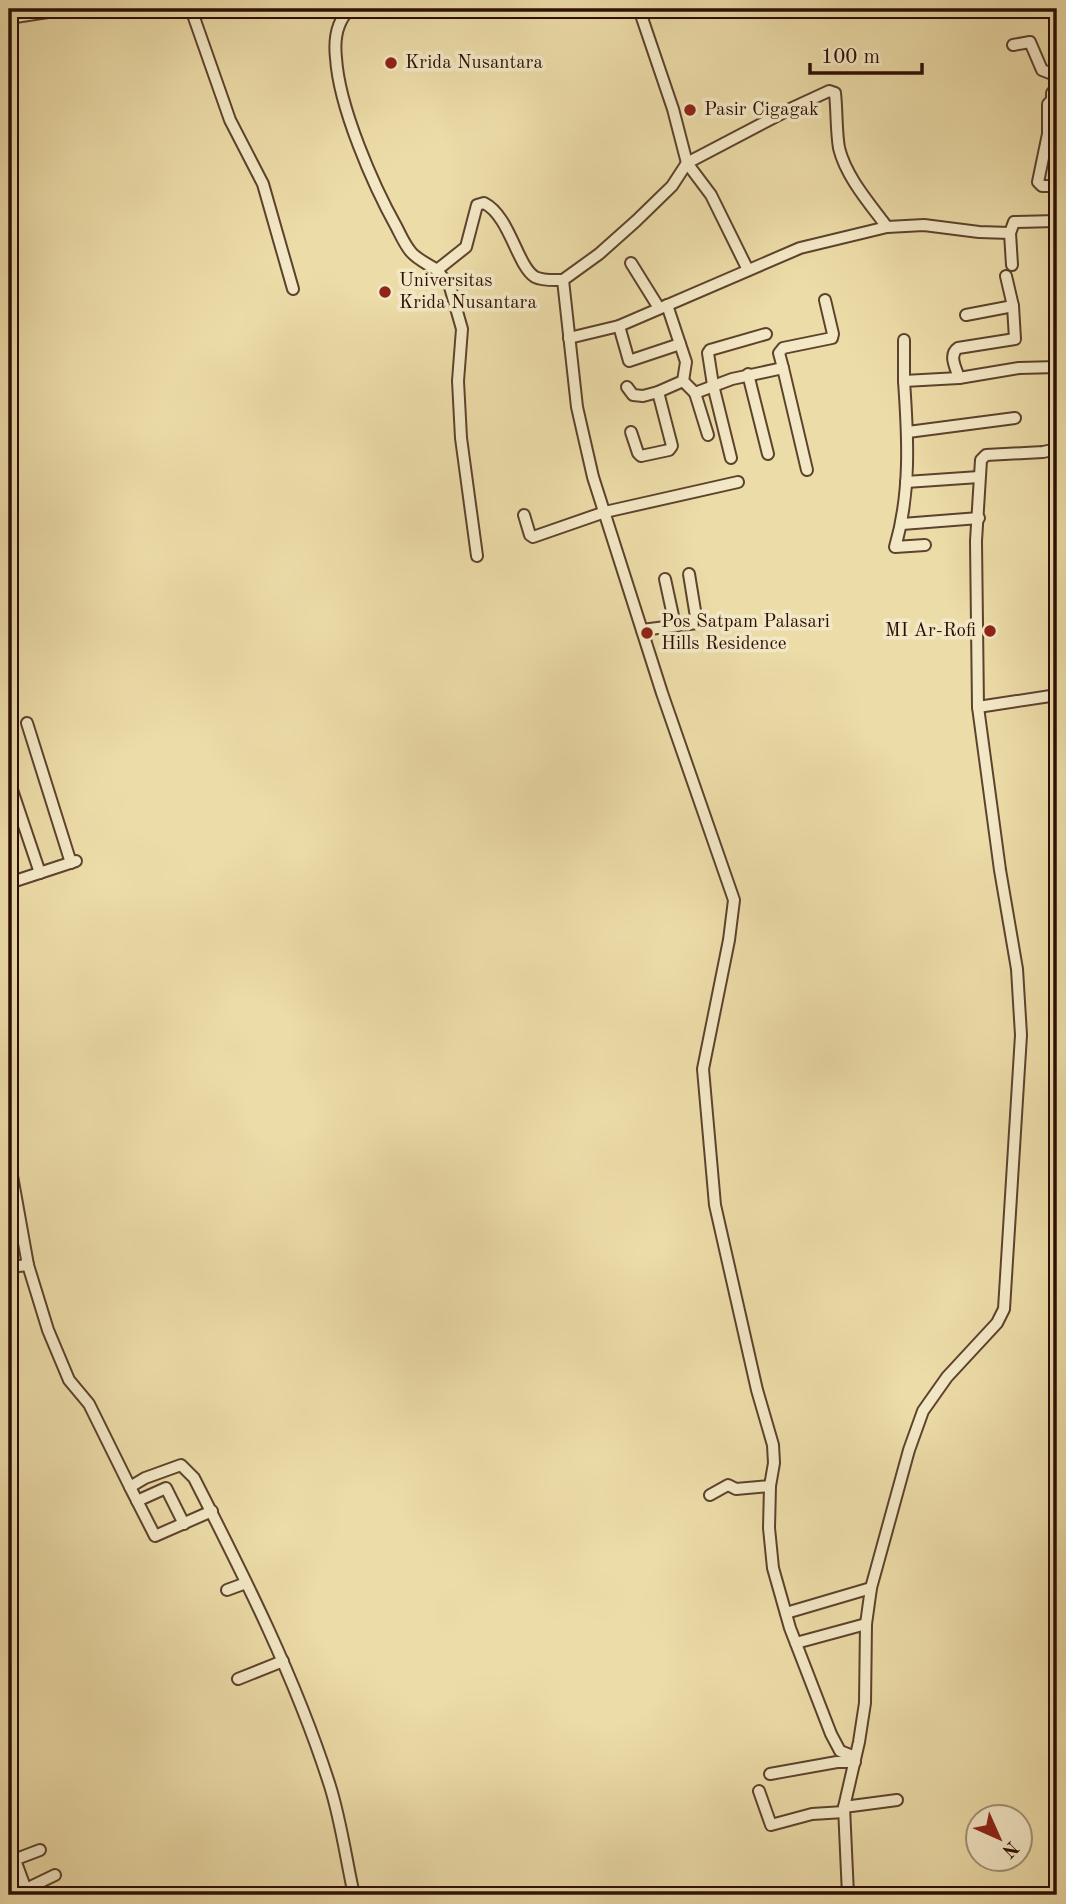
<svg xmlns="http://www.w3.org/2000/svg" width="1066" height="1904" viewBox="0 0 1066 1904" font-family="'Old Standard TT',serif">
<style>
.lines{fill:none;stroke-linecap:round;stroke-linejoin:round}
.minor-casing{stroke:#5d422d;stroke-width:14}
.minor{stroke:#f3e8c6;stroke-width:10}
.poi-dot{fill:#8f2418;stroke:#f3e8c6;stroke-width:2.5}
.labels{text-anchor:middle;dominant-baseline:central;stroke-width:7;stroke-linejoin:round;paint-order:stroke}
.poi-label{font-size:19px;fill:#2d0e04;stroke:#f3e8c6;text-anchor:start}
</style>
<rect width="100%" height="100%" fill="#ecdca8"/>
<filter id="stains"><feTurbulence type="fractalNoise" baseFrequency=".00286" numOctaves="4"/><feColorMatrix values="0 0 0 0 .2 0 0 0 0 .09 0 0 0 0 .02 0 0 0 .5 -.17"/></filter>
<radialGradient id="worn" r=".72"><stop offset=".6" stop-color="#630" stop-opacity="0"/><stop offset="1" stop-color="#630" stop-opacity=".3"/></radialGradient>
<g class="lines">
<defs>
<g id="minor">
<polyline points="191,9 230,120 263,184 293,289"/>
<path d="M 350,9 C 337,21 334,40 336,58 C 339,107 373,185 397,228 C 401,236 405,245 411,252 C 418,260 428,264 437,270"/>
<polyline points="639,9 673,109 687,163 711,195 748,270"/>
<polyline points="9,18 67,9"/>
<polyline points="1013,45 1030,42 1042,70 1055,75 1057,88 1052,93 1052,100 1048,104 1048,134 1038,182 1042,186 1057,186"/>
<polyline points="631,263 659,308"/>
<polyline points="1012,265 1010,233 1014,222 1057,221"/>
<polyline points="966,315 1013,306"/>
<polyline points="619,326 629,361 680,344"/>
<polyline points="569,338 619,326 800,248 887,227 924,225 979,232 1010,233"/>
<polyline points="783,368 807,470"/>
<polyline points="748,374 768,454"/>
<path d="M 959,378 C 956,368 948,355 958,348 L 1015,339 L 1013,306 L 1006,276"/>
<polyline points="683,381 695,393 732,379 783,368 779,353 783,348 832,338 833,334 825,300"/>
<polyline points="904,381 904,340"/>
<polyline points="627,387 633,395 643,396 658,392 683,381 686,362 667,305"/>
<polyline points="695,393 708,435"/>
<polyline points="631,432 638,453 641,456 669,450 672,446 658,392"/>
<polyline points="908,432 1015,418"/>
<polyline points="731,458 713,385 708,353 710,350 766,334"/>
<polyline points="906,482 979,477"/>
<polyline points="524,515 530,535 533,537 605,512 738,482"/>
<polyline points="902,524 979,518"/>
<path d="M 925,545 L 895,547 C 911,493 908,437 904,381 L 959,378 L 1019,368 L 1057,367"/>
<path d="M 477,556 L 461,438 L 458,381 L 462,329 L 450,287 L 437,270 L 466,247 L 477,205 L 484,203 C 510,216 517,266 535,277 C 543,281 554,280 563,280"/>
<polyline points="665,579 675,625"/>
<polyline points="642,630 697,623 689,574"/>
<polyline points="978,707 1057,695"/>
<polyline points="27,723 71,863"/>
<polyline points="9,781 40,873"/>
<polyline points="9,883 76,861"/>
<path d="M 9,1159 L 28,1265 L 48,1330 L 69,1380 L 89,1404 L 130,1487 L 145,1478 L 181,1465 L 194,1478 C 245,1578 296,1679 330,1786 C 341,1821 346,1859 354,1895"/>
<polyline points="9,1267 28,1265"/>
<polyline points="130,1487 155,1536 212,1511"/>
<polyline points="710,1495 728,1485 736,1489 770,1486"/>
<polyline points="137,1501 166,1488 184,1524"/>
<polyline points="227,1590 246,1583"/>
<polyline points="786,1613 871,1588"/>
<polyline points="796,1643 866,1624"/>
<polyline points="238,1679 283,1661"/>
<path d="M 855,1757 L 840,1751 L 831,1734 L 790,1628 L 773,1568 L 769,1528 L 770,1486 L 774,1463 L 773,1445 L 757,1390 L 715,1205 L 703,1069 L 729,940 L 734,900 L 662,693 L 593,477 L 577,407 L 563,280 L 599,254 L 636,221 L 672,186 L 687,163 L 790,109 L 829,91 L 835,93 C 837,111 836,130 839,148 C 846,177 870,204 887,227"/>
<polyline points="770,1774 837,1762 855,1762"/>
<polyline points="759,1791 771,1825 812,1814 844,1812"/>
<polyline points="844,1807 897,1800"/>
<polyline points="15,1860 28,1895"/>
<polyline points="11,1861 40,1850"/>
<polyline points="26,1889 55,1875"/>
<polyline points="848,1895 844,1807 859,1742 865,1703 866,1624 871,1588 909,1450 923,1411 947,1377 997,1323 1004,1309 1021,1035 1017,969 1000,870 978,707 976,541 981,460 986,455 1043,452 1057,449"/>
</g>
</defs>
<use href="#minor" class="minor-casing"/>
<use href="#minor" class="minor"/>
</g>
<g class="poi-dot">
<circle cx="391" cy="63" r="7"/>
<circle cx="690" cy="110" r="7"/>
<circle cx="385" cy="292" r="7"/>
<circle cx="990" cy="631" r="7"/>
<circle cx="647" cy="633" r="7"/>
</g>
<g class="labels">
<g class="poi-label">
<text x="405" y="63">Krida Nusantara</text>
<text x="704" y="110">Pasir Cigagak</text>
<text x="399" y="281">Universitas<tspan x="399" dy="22">Krida Nusantara</tspan></text>
<text x="661" y="622">Pos Satpam Palasari<tspan x="661" dy="22">Hills Residence</tspan></text>
<text x="976" y="631" text-anchor="end">MI Ar-Rofi</text>
</g>
</g>
<rect width="1066" height="1904" fill="none" stroke="#ecdca8" stroke-width="35"/>
<rect x="10" y="10" width="1045" height="1883" fill="none" stroke="#2d0e04" stroke-width="3.5"/>
<rect x="18" y="18" width="1031" height="1869" fill="none" stroke="#2d0e04" stroke-width="2"/>
<g transform="translate(999 1838) rotate(135)"><circle r="33" fill="#f3e8c6" stroke="#a49178" stroke-width="2"/>
<path d="M0-5L12 26L0 18L-12 26Z" fill="#8f2418"/>
<text y="-10" font-size="19" font-weight="bold" text-anchor="middle" fill="#2d0e04">N</text>
</g>
<path d="M810 63v10h112v-10" fill="none" stroke="#2d0e04" stroke-width="3.5"/>
<text x="821" y="63" font-size="21" fill="#2d0e04" stroke="#f3e8c6" stroke-width="5" paint-order="stroke">100 m</text>
<rect width="100%" height="100%" filter="url(#stains)"/>
<rect width="100%" height="100%" fill="url(#worn)"/>
</svg>
